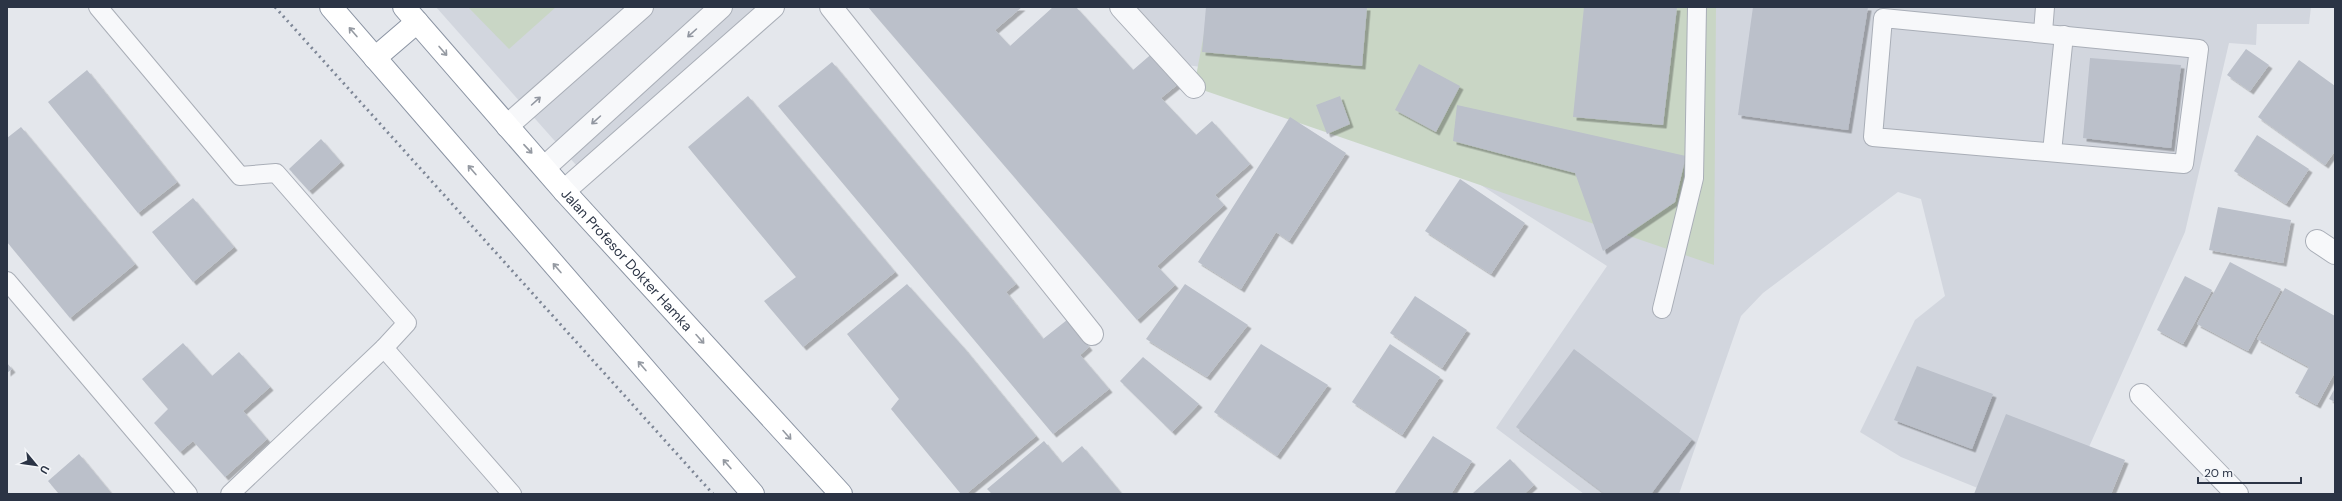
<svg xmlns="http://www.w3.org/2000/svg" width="2342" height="501" viewBox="0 0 2342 501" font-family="'DM Sans',sans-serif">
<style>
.built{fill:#d2d6de}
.green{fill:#c9d6c5}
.building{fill:#bbc0ca;filter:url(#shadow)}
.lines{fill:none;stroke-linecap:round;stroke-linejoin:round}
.lane-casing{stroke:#a9aeb7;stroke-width:20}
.street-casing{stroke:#a9aeb7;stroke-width:24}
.highway-casing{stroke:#8b94a3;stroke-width:24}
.lane{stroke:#f7f8fa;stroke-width:18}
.street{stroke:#f7f8fa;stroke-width:22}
.highway{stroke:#fff;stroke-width:22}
.rail{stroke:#7d8696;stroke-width:3;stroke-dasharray:2 4;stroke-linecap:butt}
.oneway{stroke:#959aa2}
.oneway2{stroke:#9196a0}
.labels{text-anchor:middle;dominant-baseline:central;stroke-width:3;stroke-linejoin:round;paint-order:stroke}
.street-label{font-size:14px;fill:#2b3445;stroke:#f4f6f9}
</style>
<defs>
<filter id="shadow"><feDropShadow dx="3.5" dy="3.5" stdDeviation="0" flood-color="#0004"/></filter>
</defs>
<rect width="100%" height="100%" fill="#e4e7ec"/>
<g class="built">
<polygon points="436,7 766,7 577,166"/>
<polygon points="1136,7 2311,7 2309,24 2257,24 2256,45 2229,43 2185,232 2068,494 1985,491 1901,457 1860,432 1915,320 1945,296 1921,199 1898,192 1763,293 1741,316 1679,494 1584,494 1496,428 1607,266 1378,119 1241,73 1187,65"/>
</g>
<g class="green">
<polygon points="468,7 556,7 509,49"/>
<polygon points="1209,7 1716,7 1714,265 1194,87"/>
</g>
<g class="building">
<polygon points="868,7 1022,7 995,30 1010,46 1053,7 1076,7 1133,70 1155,51 1182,81 1161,98 1196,135 1212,121 1250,164 1215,195 1224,205 1157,266 1175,285 1137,320"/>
<polygon points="1206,7 1367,7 1362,66 1202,52"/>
<polygon points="1584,7 1677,7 1663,125 1573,117"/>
<polygon points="1753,7 1868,7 1848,130 1738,115"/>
<polygon points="2246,49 2269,65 2250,91 2227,75"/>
<polygon points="2090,58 2181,65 2171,148 2083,138"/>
<polygon points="2299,60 2335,86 2335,151 2325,165 2258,117"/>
<polygon points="832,62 1016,284 1006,292 1043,339 1067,320 1089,347 1080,355 1109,389 1053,434 778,106"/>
<polygon points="1419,64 1460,86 1436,132 1395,110"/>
<polygon points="87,70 177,182 138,213 48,102"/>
<polygon points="748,96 895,272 803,347 764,301 796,277 688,147"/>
<polygon points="1340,96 1350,124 1327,134 1316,105"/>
<polygon points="1457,105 1686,156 1675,202 1603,251 1575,173 1453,141"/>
<polygon points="1290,117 1346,153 1289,241 1276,232 1241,289 1198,262"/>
<polygon points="21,127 135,264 70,318 7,242 7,138"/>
<polygon points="2257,135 2309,169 2286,204 2234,171"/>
<polygon points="321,139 341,162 309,191 289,169"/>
<polygon points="1460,179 1525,223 1491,274 1425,231"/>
<polygon points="193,198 234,247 193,282 152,232"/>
<polygon points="2218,207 2291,220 2283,263 2209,250"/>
<polygon points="2230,262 2281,289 2248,351 2197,324"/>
<polygon points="2185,276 2212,290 2183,344 2157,330"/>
<polygon points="907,284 964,348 1036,436 966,494 961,494 891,409 899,399 847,334"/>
<polygon points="1185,284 1248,325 1207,377 1146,339"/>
<polygon points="2285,288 2335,316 2335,372 2317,405 2295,393 2309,367 2257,339"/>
<polygon points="1415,296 1467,330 1442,368 1390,333"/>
<polygon points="183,343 212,376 239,352 270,387 243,411 267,439 225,477 193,441 180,452 154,423 168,409 142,379"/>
<polygon points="1261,344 1328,385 1277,456 1214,412"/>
<polygon points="1390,344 1440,377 1402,435 1352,402"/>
<polygon points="1574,349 1692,439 1651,494 1605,494 1516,427"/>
<polygon points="1143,357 1199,404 1172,432 1120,381"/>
<polygon points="7,363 12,369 7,373"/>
<polygon points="1917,366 1993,394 1972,449 1894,420"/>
<polygon points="2335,388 2335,402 2329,399"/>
<polygon points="2006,414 2125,460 2111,494 1974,494"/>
<polygon points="1433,436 1472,461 1451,494 1394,494"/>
<polygon points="1044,441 1062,463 1082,446 1122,494 992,494 987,489"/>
<polygon points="79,454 112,494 59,494 48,481"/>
<polygon points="1510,459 1534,485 1524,494 1472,494"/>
</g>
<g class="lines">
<defs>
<g id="lane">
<polyline points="98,7 240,176 276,173 407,323 384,348 230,494"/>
<polygon points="1883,18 2199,49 2184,164 1873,137"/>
<polyline points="2043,32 2045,7"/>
<polyline points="2052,152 2064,35"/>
<polyline points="7,281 188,494"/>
<polyline points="1662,309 1694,178 1697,7"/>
<polyline points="384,348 512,494"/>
</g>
<g id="street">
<polyline points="831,7 1092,334"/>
<polyline points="1121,7 1194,87"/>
<polyline points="507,126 642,7"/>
<polyline points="545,167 721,7"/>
<polyline points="564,191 773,7"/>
<polyline points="2317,241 2335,253"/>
<polyline points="2141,395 2237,494"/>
</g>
<g id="highway">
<polyline points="331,7 753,494"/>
<path id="s1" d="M 404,7 L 564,191 L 841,494"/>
<polyline points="375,58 417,22"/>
</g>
</defs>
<use href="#lane" class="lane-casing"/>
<use href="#street" class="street-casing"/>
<use href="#highway" class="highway-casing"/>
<use href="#lane" class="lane"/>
<use href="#street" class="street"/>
<use href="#highway" class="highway"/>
<polyline class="rail" points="275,7 713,494"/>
</g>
<defs><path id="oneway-shaft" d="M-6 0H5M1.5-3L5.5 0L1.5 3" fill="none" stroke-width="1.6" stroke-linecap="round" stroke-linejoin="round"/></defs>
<g class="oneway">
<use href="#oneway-shaft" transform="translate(353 32) rotate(-131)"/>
<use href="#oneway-shaft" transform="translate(443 51) rotate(49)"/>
<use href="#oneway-shaft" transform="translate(528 149) rotate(47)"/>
<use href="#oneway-shaft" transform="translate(472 170) rotate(-131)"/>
<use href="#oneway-shaft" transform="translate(557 268) rotate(-131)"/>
<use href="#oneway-shaft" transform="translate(700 339) rotate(48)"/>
<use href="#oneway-shaft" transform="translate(642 366) rotate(-131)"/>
<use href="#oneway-shaft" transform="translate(787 435) rotate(48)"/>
<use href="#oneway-shaft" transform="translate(727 464) rotate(-131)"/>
</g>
<g class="oneway2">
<use href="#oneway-shaft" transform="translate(692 33) rotate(138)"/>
<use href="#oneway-shaft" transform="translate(536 101) rotate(-42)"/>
<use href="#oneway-shaft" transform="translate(596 120) rotate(138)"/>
</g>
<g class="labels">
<g class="street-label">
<text stroke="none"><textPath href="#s1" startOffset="337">Jalan Profesor Dokter Hamka</textPath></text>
</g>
</g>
<rect width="2342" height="501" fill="none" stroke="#2b3445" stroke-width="16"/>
<g transform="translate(36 465) rotate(119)" stroke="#f4f6f9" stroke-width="3" paint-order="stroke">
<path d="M0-3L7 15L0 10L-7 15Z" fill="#2b3445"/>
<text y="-6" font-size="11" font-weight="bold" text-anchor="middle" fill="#2b3445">U</text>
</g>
<path d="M2198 477v6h103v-6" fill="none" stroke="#2b3445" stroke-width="2"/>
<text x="2204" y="477" font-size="12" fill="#2b3445" stroke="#f4f6f9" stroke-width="3" paint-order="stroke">20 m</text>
</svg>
